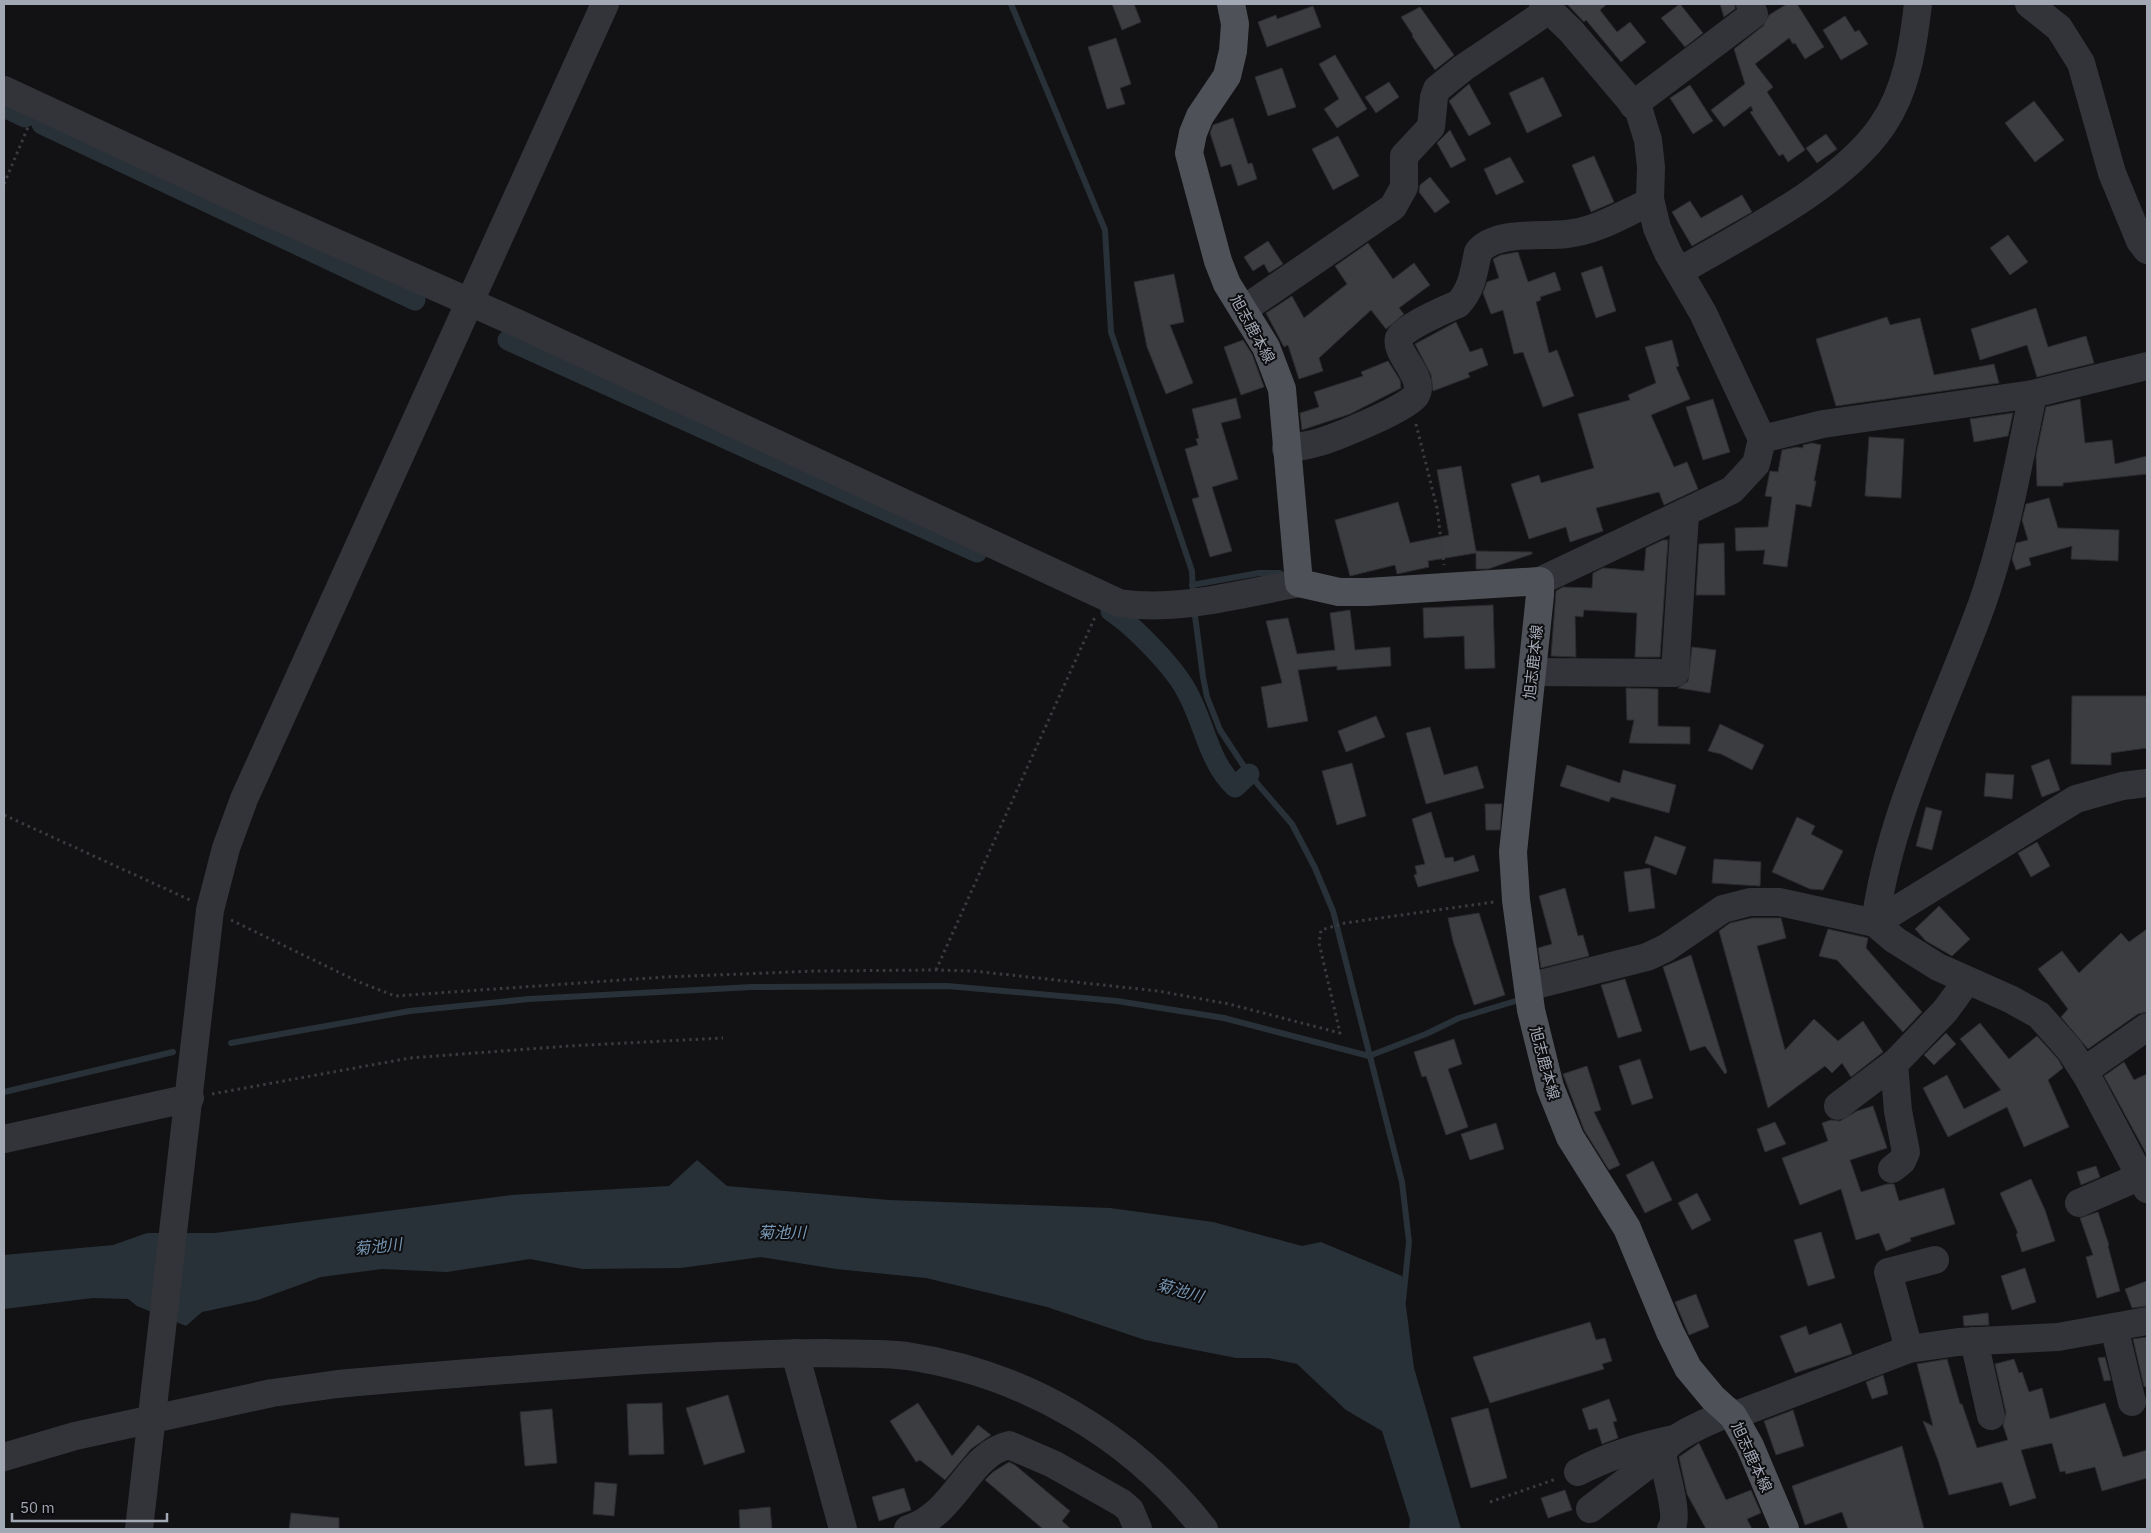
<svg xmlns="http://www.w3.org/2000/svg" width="2151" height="1533" viewBox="0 0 2151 1533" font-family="'IBM Plex Sans','Noto Sans JP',sans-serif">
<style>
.water{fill:#283138}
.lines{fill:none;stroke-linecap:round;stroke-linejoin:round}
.stream{stroke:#283138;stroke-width:6}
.canal{stroke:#283138;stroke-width:21}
.building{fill:#3c3d41;stroke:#2c2c30}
.path{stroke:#393b40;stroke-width:3;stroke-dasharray:2.5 4;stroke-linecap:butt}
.minor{stroke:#333439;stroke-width:28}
.major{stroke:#4f5158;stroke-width:28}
.labels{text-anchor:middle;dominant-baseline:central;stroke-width:4;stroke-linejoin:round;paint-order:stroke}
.street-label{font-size:15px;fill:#a3a8b5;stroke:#0d0d0f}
.water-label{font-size:16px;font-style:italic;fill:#7796b3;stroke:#0d0d0f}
</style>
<rect width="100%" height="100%" fill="#121214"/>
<polygon class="water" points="697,1160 727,1186 889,1200 1110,1208 1213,1222 1302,1246 1321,1242 1402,1276 1414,1368 1461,1529 1409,1529 1410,1520 1382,1431 1346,1410 1297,1364 1269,1358 1236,1358 1145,1340 1047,1307 926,1278 836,1269 761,1257 681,1268 582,1269 530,1259 447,1272 382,1269 321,1277 258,1300 202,1312 186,1326 137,1306 128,1299 93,1298 4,1309 4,1255 113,1245 147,1233 215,1233 511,1195 669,1186"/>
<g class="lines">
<g class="stream">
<polyline points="1011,4 1105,230 1111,332 1192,571 1193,595"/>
<polyline points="1192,585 1259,573 1280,573"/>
<polyline points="1194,608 1203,677 1207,697 1220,730 1249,774 1292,824 1315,868 1333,911 1402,1182 1409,1242 1403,1301"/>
<polyline points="231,1043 410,1011 529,999 752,987 947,986 1117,1001 1224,1018 1369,1056 1426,1034 1459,1018 1519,1000"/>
<polyline points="4,1092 173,1052"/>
</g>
<g class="canal">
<polyline points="4,107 25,117"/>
<polyline points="42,124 415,300"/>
<polyline points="508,340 977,552"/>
<path d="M 1111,611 C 1134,626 1175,668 1187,692 C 1205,724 1208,761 1235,787 L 1249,774"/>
</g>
</g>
<g class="building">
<polygon points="1112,4 1134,4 1141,22 1122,30"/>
<polygon points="1567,4 1607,4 1600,10 1617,32 1630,22 1646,42 1621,62 1586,20 1584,22"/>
<polygon points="1680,4 1703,33 1685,47 1661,18"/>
<polygon points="1720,4 1735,4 1735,9 1724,17"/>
<polygon points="1787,4 1797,4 1824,47 1805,59 1795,43 1793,44 1789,38 1755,64 1773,87 1767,92 1805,150 1788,162 1783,154 1779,156 1750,112 1753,111 1751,106 1724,127 1711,110 1745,84 1734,49 1763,26 1769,15"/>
<polygon points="1313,6 1321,27 1267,47 1258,22 1276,15 1277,19"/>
<polygon points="1420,7 1454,55 1435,70 1412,36 1413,35 1401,17"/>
<polygon points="1845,16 1855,32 1859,30 1868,44 1841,60 1823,30"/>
<polygon points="1116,38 1131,84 1120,88 1125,104 1107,109 1088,47"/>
<polygon points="1335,55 1367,109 1337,128 1324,109 1339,99 1319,64"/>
<polygon points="1282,68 1296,107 1268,116 1255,77"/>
<polygon points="1543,77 1562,116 1527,133 1509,93"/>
<polygon points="1389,82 1399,97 1376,113 1365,97"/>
<polygon points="1469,84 1491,124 1469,136 1449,101"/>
<polygon points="1690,85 1713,121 1693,134 1670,98"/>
<polygon points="2034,101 2064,140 2035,162 2005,123"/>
<polygon points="1233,118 1248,164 1252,163 1257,179 1238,186 1231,164 1221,167 1210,133 1213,125"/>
<polygon points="1450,130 1466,160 1451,168 1437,143"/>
<polygon points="1826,134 1837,149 1817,163 1806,148"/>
<polygon points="1338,136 1359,176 1333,190 1312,149"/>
<polygon points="1594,156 1614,202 1591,212 1572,165"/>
<polygon points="1510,157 1524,182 1496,195 1484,169"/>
<polygon points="1430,177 1450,202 1435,213 1419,192 1420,185"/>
<polygon points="1742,195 1752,212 1692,246 1672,212 1690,201 1701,218"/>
<polygon points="2008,235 2028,262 2010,275 1990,248"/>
<polygon points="1268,241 1283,264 1269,273 1264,264 1253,271 1244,257"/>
<polygon points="1368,243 1393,279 1414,263 1430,285 1399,308 1404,314 1386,329 1371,310 1319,358 1323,371 1299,379 1288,345 1284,347 1266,313 1292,296 1304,318 1347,284 1335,266"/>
<polygon points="1518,252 1528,282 1555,272 1561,290 1540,297 1541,300 1536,302 1549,353 1557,350 1574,396 1543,407 1523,352 1514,354 1503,310 1491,314 1483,293 1487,282 1499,278 1493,259 1501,255"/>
<polygon points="1602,266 1616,311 1596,318 1581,273"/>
<polygon points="1174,274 1184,322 1170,325 1193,383 1166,394 1147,347 1134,282"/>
<polygon points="2036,308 2048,347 2086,336 2094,363 2037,377 2027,345 1980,360 1971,329"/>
<polygon points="1887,317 1890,325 1920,318 1934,375 1994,364 1999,383 1836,406 1816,339"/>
<polygon points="1456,322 1470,352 1482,348 1488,365 1468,373 1470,377 1433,391 1431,375 1415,344"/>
<polygon points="1243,340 1252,354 1264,387 1241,395 1224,347"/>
<polygon points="1672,340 1679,366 1676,367 1690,399 1651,415 1674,467 1687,462 1698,489 1664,505 1659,492 1596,508 1603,531 1570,542 1566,527 1529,539 1511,484 1539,475 1541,483 1594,468 1578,414 1630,400 1628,395 1656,383 1645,347"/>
<polygon points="1388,361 1400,380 1401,388 1350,414 1302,430 1300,413 1319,407 1314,392 1363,376 1361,372"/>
<polygon points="1236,398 1241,418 1221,423 1238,479 1212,487 1232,551 1210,557 1192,499 1199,497 1185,449 1198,445 1196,439 1199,438 1192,409"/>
<polygon points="1713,399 1730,452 1703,460 1686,407"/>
<polygon points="2080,399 2085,443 2112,440 2115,464 2147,456 2147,474 2063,483 2063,486 2037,486 2036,455 2046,407"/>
<polygon points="2013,413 2008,436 1974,442 1970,419"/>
<polygon points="1869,437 1904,439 1901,498 1865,496"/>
<polygon points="1812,443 1821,445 1814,481 1816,481 1811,507 1796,504 1787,567 1763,564 1765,550 1736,551 1735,528 1768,527 1772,497 1765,496 1770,471 1778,472 1782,450 1797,447 1803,448 1803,445"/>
<polygon points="1461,466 1476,551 1532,552 1532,554 1488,569 1476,569 1476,553 1428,561 1429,567 1397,574 1395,565 1350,576 1335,520 1398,502 1410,543 1449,535 1437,470"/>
<polygon points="2049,498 2058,528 2119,530 2118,561 2071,559 2072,546 2029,558 2031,565 2016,570 2012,559 2016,543 2028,540 2022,520 2026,504"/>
<polygon points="1663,540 1668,540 1660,657 1635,657 1637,613 1584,610 1583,617 1575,616 1576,657 1551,656 1556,591 1563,587 1592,588 1593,573 1603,568 1644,571 1646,548"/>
<polygon points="1724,543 1725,595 1696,595 1699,544"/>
<polygon points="1493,605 1495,668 1465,669 1464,636 1424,638 1423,608"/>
<polygon points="1350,610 1355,650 1390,647 1391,666 1337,670 1337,666 1298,670 1308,721 1268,728 1261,687 1282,683 1266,621 1288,618 1297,654 1335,650 1330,613"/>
<polygon points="1692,647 1716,650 1710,693 1678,688 1688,681"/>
<polygon points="1626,688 1658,689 1658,726 1690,727 1690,744 1629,743 1634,720 1627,720"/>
<polygon points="2072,696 2147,696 2147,748 2111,753 2111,765 2071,764"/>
<polygon points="1376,716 1385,737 1346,752 1338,731"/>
<polygon points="1720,724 1764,745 1752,770 1721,754 1708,751"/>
<polygon points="1430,727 1444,775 1477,766 1484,788 1426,804 1406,733"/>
<polygon points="2049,759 2060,790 2042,797 2031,766"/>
<polygon points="1352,763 1366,816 1337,825 1322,771"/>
<polygon points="1567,765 1620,783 1623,770 1676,785 1669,813 1611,797 1609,802 1560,786"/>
<polygon points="1986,773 2014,775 2012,799 1984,796"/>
<polygon points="1485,804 1502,804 1500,830 1486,830"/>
<polygon points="1926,807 1942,811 1932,850 1916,846"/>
<polygon points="1431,812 1445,858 1453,857 1454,862 1474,855 1479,871 1418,887 1414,875 1417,874 1415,866 1425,864 1412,819"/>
<polygon points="1797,817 1815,826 1811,834 1843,851 1823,890 1810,889 1772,872"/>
<polygon points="1655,836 1686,847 1676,875 1645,863"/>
<polygon points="2037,842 2050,866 2031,877 2018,853"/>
<polygon points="1714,859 1761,862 1760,886 1712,883"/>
<polygon points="1650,868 1655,908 1629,912 1624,872"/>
<polygon points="1565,888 1578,936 1583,935 1589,956 1541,968 1538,948 1552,944 1539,896"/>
<polygon points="1939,906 1970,939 1952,956 1926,941 1915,929"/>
<polygon points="1479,913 1505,995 1474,1005 1453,941 1448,918"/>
<polygon points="1752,918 1781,918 1786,938 1757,946 1785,1050 1814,1019 1838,1041 1863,1021 1883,1052 1851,1077 1842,1063 1832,1073 1825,1066 1768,1108 1719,931 1730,923"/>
<polygon points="1828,929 1868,938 1866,948 1922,1012 1903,1032 1837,960 1819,956"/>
<polygon points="2147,929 2147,1012 2138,1014 2088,1049 2061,1017 2068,1009 2038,969 2062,951 2079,973 2121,933 2129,942"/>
<polygon points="1691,955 1727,1072 1725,1074 1705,1046 1690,1051 1663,967"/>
<polygon points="1625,979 1642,1031 1618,1038 1601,985"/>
<polygon points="1980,1023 2009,1059 2037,1036 2058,1059 2063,1068 2048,1080 2069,1127 2024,1147 2007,1107 1948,1137 1923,1088 1947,1075 1964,1109 2001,1090 1960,1039"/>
<polygon points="1946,1033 1956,1044 1934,1065 1924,1055"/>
<polygon points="1454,1039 1462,1064 1448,1069 1468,1127 1446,1135 1426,1076 1422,1077 1414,1052"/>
<polygon points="1640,1059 1653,1098 1632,1105 1619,1066"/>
<polygon points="2124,1062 2134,1080 2147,1074 2147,1155 2104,1076"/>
<polygon points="1587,1066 1601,1110 1594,1112 1620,1165 1609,1170 1584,1130 1563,1074"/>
<polygon points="1873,1106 1887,1148 1850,1160 1861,1192 1887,1184 1894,1184 1899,1201 1944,1188 1955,1224 1910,1238 1911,1241 1886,1251 1879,1233 1856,1240 1841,1189 1800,1205 1782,1158 1828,1141 1822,1123 1831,1120 1840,1121 1857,1111"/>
<polygon points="1775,1122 1786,1144 1765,1152 1757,1129"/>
<polygon points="1496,1123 1504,1149 1470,1160 1461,1134"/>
<polygon points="1653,1161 1672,1200 1645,1213 1626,1175"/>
<polygon points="2096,1166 2100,1177 2081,1185 2077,1172"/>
<polygon points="2031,1179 2045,1210 2055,1241 2022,1252 2016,1234 2018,1233 2000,1193"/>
<polygon points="1697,1193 1711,1220 1692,1230 1678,1203"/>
<polygon points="2098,1212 2109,1245 2108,1246 2120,1291 2097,1298 2086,1257 2093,1255 2080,1218"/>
<polygon points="1821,1232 1835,1278 1808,1286 1794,1240"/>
<polygon points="2025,1268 2036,1302 2012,1310 2001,1276"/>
<polygon points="2147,1281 2147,1306 2132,1308 2125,1289"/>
<polygon points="1696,1294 1709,1327 1689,1335 1675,1302"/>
<polygon points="1988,1313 1989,1325 1964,1326 1963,1316"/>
<polygon points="1590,1322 1596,1340 1605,1338 1612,1361 1602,1364 1604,1369 1490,1403 1473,1357"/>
<polygon points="1841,1323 1852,1354 1795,1373 1780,1336 1806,1326 1809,1335"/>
<polygon points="2147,1337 2147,1386 2144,1387 2133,1339"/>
<polygon points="2105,1357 2111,1380 2104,1381 2098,1358"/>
<polygon points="1947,1359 1960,1404 1962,1404 1977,1448 2008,1440 2003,1425 2006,1413 1995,1364 2014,1359 2019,1373 2022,1372 2029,1392 2042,1388 2050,1419 2105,1403 2123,1457 2147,1450 2147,1478 2102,1491 2095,1467 2066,1474 2065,1471 2060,1472 2052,1443 2021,1450 2036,1498 2010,1506 2002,1482 1949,1495 1938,1460 1923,1421 1933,1426 1917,1364"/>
<polygon points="1883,1375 1888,1394 1872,1399 1866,1382"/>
<polygon points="728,1395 745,1452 704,1465 686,1408"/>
<polygon points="1609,1399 1617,1421 1613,1422 1618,1438 1602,1444 1597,1428 1589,1430 1582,1409"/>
<polygon points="662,1403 664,1454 629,1455 627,1404"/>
<polygon points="918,1403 952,1456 978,1425 991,1435 971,1449 945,1480 920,1460 916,1462 890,1421"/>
<polygon points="1488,1408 1507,1478 1471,1488 1451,1418"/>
<polygon points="552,1409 557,1463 525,1466 520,1412"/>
<polygon points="1793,1410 1804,1446 1776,1455 1764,1421"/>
<polygon points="1699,1443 1726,1500 1751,1490 1761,1513 1747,1519 1752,1529 1706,1529 1687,1494 1679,1457"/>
<polygon points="1902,1446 1924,1529 1848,1529 1842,1512 1805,1525 1792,1486"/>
<polygon points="1009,1462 1015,1465 1070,1511 1062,1521 1071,1529 1043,1529 985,1480 993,1472"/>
<polygon points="595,1482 617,1484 614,1516 593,1514"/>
<polygon points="904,1488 911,1510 879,1521 872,1497"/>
<polygon points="1565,1490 1572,1510 1548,1518 1541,1498"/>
<polygon points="770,1507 772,1529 740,1529 739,1510"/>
<polygon points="291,1513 339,1518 339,1529 289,1529"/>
</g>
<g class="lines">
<g class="path">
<polyline points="4,184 28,127"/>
<polyline points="1416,424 1437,508 1444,565"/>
<polyline points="4,815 190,900"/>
<polyline points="231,920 359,982 395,996 665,977 816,971 936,970 973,971 1158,991 1229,1004 1340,1033 1319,943 1321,930 1345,923 1494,902"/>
<polyline points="936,970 1095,617"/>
<polyline points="212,1094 410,1058 568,1046 723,1038"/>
<polyline points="1490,1502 1556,1479"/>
</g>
<g class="minor">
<polyline points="2029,4 2059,28 2081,63 2112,173 2140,241 2147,250"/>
<path d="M 4,90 L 255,207 L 517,323 L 1119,603 C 1177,612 1241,594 1299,583"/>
<polyline points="1633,105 1754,14 1750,4"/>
<path d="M 1680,271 C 1743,234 1841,186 1882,126 C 1907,90 1913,46 1918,4"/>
<polyline points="1243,310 1393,207 1404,187 1404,156 1431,127 1434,97 1437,89 1463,68 1549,10"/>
<polyline points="1762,439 1823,424 2033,394 2147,366"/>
<path d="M 1286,449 C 1298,447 1309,445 1320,442 C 1336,437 1409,408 1416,395 C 1426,377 1394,354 1399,338 C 1403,328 1446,309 1458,304 C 1472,290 1474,271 1478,252 C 1495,230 1543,237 1567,234 C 1597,231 1623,214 1650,202"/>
<polyline points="1540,581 1732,490 1756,464 1762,439 1703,313 1668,253 1657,228 1650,199 1651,167 1648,140 1639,111 1571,31 1543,4"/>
<polyline points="1532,672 1675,673 1685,514"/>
<path d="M 1875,923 C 1890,811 1944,709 1982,604 C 2006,536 2018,465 2033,394"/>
<polyline points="1875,923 2076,799 2122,786 2147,783"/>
<polyline points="1528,987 1647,957 1666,948 1723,909 1750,902 1779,902 1875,923 1895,940 1938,967 2010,999 2039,1015 2070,1050 2088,1078 2147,1189"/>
<polyline points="2084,1071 2147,1027"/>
<polyline points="1838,1106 1896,1062 1945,1011 1967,981"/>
<polyline points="4,1139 190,1098"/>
<polyline points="1892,1169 1902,1161 1906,1152 1898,1111 1894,1064"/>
<polyline points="2079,1203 2141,1176"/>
<polyline points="2114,1327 2132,1402"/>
<polyline points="1974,1341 1991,1416"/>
<polyline points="1909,1349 1888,1272 1935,1260"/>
<polyline points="795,1353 843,1529"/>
<polyline points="1733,1416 1909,1349 1958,1342 2058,1337 2147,1321"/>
<path d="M 4,1457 L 75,1436 L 272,1393 L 338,1384 C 435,1375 532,1368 629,1361 C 695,1357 761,1353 828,1353 C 854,1354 881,1353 907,1356 C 1023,1373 1132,1436 1204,1529"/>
<path d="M 1578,1472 C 1608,1456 1641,1446 1674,1439"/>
<polyline points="1590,1509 1662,1454"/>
<polyline points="139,1529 210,910 226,848 244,799 605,4"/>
<path d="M 908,1529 C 957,1513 967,1455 1009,1445 L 1053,1464 L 1122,1503 L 1130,1510 L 1138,1529"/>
<path d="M 1671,1529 C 1680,1516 1665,1472 1662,1454 C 1670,1435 1711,1421 1730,1412"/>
</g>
<polyline class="major" points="1231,4 1235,24 1233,51 1227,76 1200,116 1193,133 1189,153 1218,261 1227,284 1266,347 1282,389 1299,583 1339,592 1367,592 1540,581 1540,595 1513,852 1516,900 1531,1010 1550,1087 1570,1137 1627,1228 1670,1332 1688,1368 1713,1398 1733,1416 1750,1446 1785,1529"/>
</g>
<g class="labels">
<g class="street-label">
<text transform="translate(1253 329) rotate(61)">旭志鹿本線</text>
<text transform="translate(1533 662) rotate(-84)">旭志鹿本線</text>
<text transform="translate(1545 1063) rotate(75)">旭志鹿本線</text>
<text transform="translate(1752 1457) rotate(65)">旭志鹿本線</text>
</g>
<g class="water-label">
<text x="782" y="1232">菊池川</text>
<text transform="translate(378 1246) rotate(-6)">菊池川</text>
<text transform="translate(1180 1290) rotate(16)">菊池川</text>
</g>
</g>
<rect width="2151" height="1533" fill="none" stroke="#a3a8b5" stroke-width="10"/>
<path d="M12 1513v8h155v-8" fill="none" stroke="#a3a8b5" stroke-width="2.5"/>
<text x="20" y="1513" font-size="15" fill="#a3a8b5" stroke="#0d0d0f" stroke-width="4" paint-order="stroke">50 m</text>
</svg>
